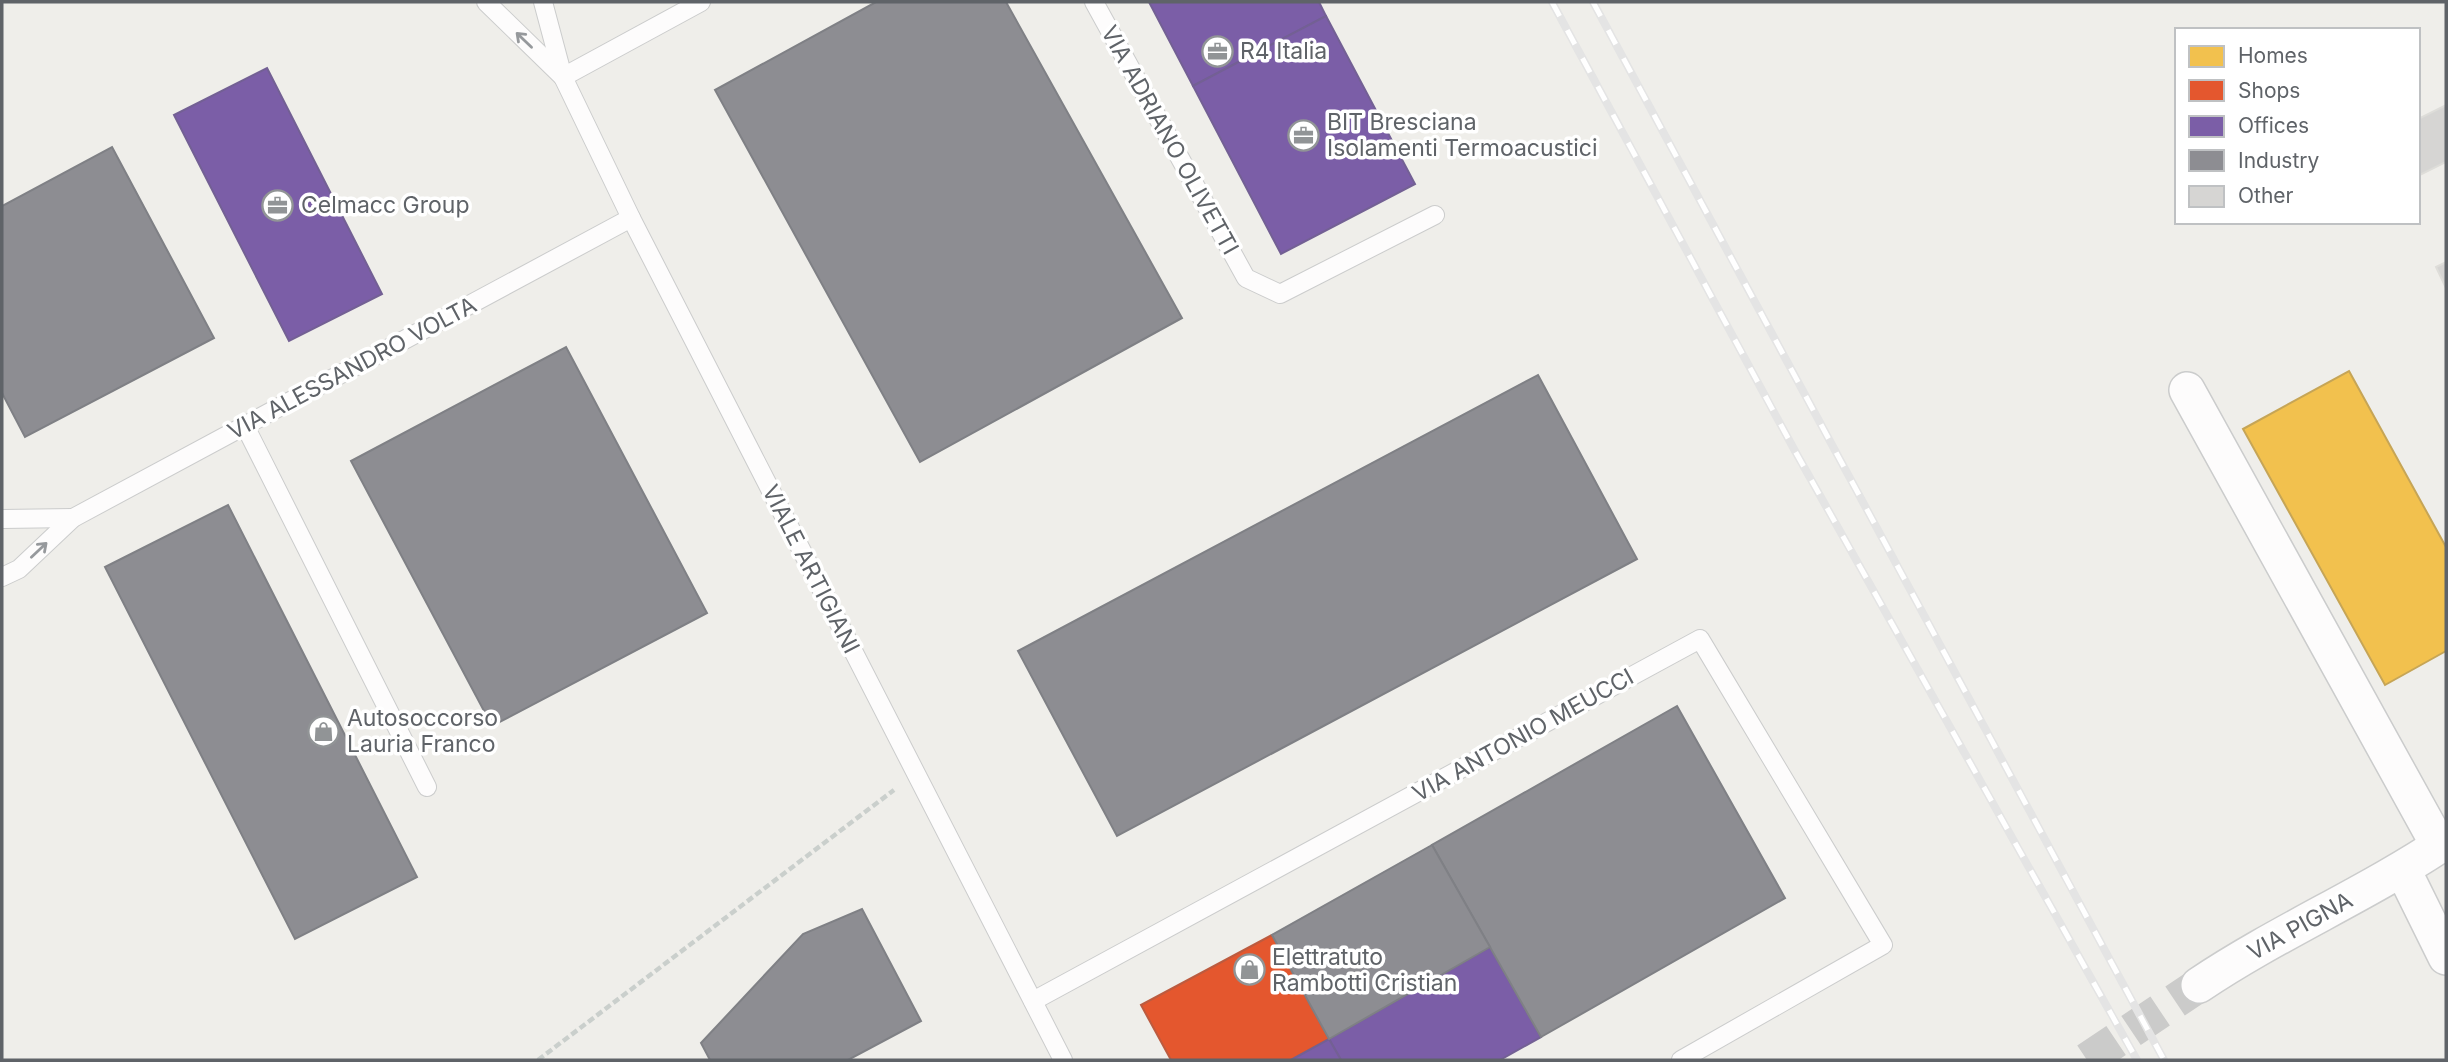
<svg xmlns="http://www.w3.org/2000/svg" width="2448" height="1062" viewBox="0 0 2448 1062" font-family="Inter,sans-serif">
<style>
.homes{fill:#f2c14e;stroke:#c6a556;stroke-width:2}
.shops{fill:#e4572e;stroke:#bc5b3f;stroke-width:2}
.offices{fill:#7b5ea7;stroke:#736094;stroke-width:2}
.industry{fill:#8d8d92;stroke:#7f8085;stroke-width:2}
.building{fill:#d6d5d3;stroke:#deddd9;stroke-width:2}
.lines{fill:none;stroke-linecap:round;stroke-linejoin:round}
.street-tunnel{stroke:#cbcbca;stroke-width:35;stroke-dasharray:35 18;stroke-linecap:butt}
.lane-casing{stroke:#cbcccc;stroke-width:20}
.street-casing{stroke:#cbcccc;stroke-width:38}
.path{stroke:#cacfcc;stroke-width:4.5;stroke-dasharray:7 3.5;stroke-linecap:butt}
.lane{stroke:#fdfcfc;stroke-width:18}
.street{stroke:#fdfcfc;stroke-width:35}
.rail-casing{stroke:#e4e4e4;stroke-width:8}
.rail{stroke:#fff;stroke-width:5;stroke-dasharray:16;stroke-linecap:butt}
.oneway{stroke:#96999c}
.labels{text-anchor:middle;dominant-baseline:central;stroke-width:7;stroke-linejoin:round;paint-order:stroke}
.poi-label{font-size:23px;fill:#5f6368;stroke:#fff;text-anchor:start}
.street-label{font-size:23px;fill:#5f6368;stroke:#fff}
</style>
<rect width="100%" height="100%" fill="#efeeea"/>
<polygon class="homes" points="2349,371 2446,547 2446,651 2385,685 2243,429"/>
<polygon class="shops" points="1272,935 1329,1039 1291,1060 1171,1060 1141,1005"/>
<g class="offices">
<polygon points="1149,2 1319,2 1326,16 1193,86"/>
<polygon points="1326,16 1415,184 1281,254 1193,86"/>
<polygon points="267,68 382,294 289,341 174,115"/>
<polygon points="1490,947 1541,1037 1500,1060 1341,1060 1329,1039"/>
<polygon points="1329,1039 1341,1060 1291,1060"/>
</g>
<g class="industry">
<polygon points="876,2 1006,2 1182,318 920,462 715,90"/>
<polygon points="112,147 214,338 25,437 2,393 2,206"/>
<polygon points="566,347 707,613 492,726 351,461"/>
<polygon points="1538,375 1637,559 1117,836 1018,651"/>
<polygon points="228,505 417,877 295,939 105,567"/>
<polygon points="1677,706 1785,898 1541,1037 1432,845"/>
<polygon points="1432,845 1490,947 1329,1039 1272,935"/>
<polygon points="862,909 921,1021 848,1060 710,1060 701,1043 803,934"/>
</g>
<g class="building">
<polygon points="2446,105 2446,162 2418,176 2418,119"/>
<polygon points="2446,262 2446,288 2436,267"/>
</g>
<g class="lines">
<polyline class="street-tunnel" points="2087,1060 2199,985"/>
<defs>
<g id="lane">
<polyline points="486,2 563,77"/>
<polyline points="543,2 563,77 631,218 1063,1060"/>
<polyline points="1094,2 1246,278 1280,294 1435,215"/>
<polyline points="563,77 701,2"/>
<polyline points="245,426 427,787"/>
<polyline points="2,519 73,518"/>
<polyline points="2,577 19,569 73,518 631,218"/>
<polyline points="1033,1001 1700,639 1883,945 1681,1060"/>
</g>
<g id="street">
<polyline points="2187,390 2439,846"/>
<polyline points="2403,870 2446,957"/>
<path d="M 2199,985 C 2278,932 2367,894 2446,841"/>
</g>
</defs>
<use href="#lane" class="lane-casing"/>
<use href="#street" class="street-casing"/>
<polyline class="path" points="538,1060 894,790"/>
<use href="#lane" class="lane"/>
<use href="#street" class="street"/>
<defs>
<g id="rail">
<polyline points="1552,2 1795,451 2137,1060"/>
<polyline points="1593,2 2164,1060"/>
</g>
</defs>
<use href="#rail" class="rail-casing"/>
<use href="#rail" class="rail"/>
</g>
<defs><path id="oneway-shaft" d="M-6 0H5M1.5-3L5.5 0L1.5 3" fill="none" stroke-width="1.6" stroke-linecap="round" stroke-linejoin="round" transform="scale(1.75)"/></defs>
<g class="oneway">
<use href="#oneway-shaft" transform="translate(524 40) rotate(-136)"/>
<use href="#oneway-shaft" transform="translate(39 550) rotate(-43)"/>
</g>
<defs>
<symbol id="office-ring" viewBox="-11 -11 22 22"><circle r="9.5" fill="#fff" stroke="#919496" stroke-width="1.5"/><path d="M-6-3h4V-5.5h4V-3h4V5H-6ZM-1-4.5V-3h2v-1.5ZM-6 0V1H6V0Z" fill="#919496"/></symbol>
<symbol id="shop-ring" viewBox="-11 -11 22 22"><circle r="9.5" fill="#fff" stroke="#919496" stroke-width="1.5"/><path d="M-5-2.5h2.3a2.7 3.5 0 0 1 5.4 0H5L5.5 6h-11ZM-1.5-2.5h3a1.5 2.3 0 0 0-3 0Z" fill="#919496"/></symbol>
</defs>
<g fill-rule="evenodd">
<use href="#office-ring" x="1200" y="34" width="35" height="35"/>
<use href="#office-ring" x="1286" y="118" width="35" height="35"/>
<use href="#office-ring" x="260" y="188" width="35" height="35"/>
<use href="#shop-ring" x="306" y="714" width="35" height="35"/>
<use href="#shop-ring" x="1232" y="952" width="35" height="35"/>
</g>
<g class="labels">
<g class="poi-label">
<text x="1240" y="51">R4 Italia</text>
<text x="1327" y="122">BIT Bresciana<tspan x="1327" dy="26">Isolamenti Termoacustici</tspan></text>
<text x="301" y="205">Celmacc Group</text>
<text x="347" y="718">Autosoccorso<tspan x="347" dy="26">Lauria Franco</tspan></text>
<text x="1272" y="957">Elettratuto<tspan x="1272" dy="26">Rambotti Cristian</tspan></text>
</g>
<g class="street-label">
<text transform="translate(1170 140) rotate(61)">VIA ADRIANO OLIVETTI</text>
<text transform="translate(352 368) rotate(-28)">VIA ALESSANDRO VOLTA</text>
<text transform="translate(811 569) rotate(63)">VIALE ARTIGIANI</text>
<text transform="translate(1523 735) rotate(-29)">VIA ANTONIO MEUCCI</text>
<text transform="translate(2300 926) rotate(-29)">VIA PIGNA</text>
</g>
</g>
<rect width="2448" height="1062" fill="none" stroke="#5f6368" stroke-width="7"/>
<rect x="2175" y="28" width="245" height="196" fill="#ffffff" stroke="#bfc1c3" stroke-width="2"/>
<rect x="2189" y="46" width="35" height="21" fill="#f2c14e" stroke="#bfc1c3" stroke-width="2"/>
<text x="2238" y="63" font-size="21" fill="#5f6368">Homes</text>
<rect x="2189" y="80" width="35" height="21" fill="#e4572e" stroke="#bfc1c3" stroke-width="2"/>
<text x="2238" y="98" font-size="21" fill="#5f6368">Shops</text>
<rect x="2189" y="116" width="35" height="21" fill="#7b5ea7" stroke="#bfc1c3" stroke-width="2"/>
<text x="2238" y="133" font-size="21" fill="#5f6368">Offices</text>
<rect x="2189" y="150" width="35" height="21" fill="#8d8d92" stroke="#bfc1c3" stroke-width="2"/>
<text x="2238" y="168" font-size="21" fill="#5f6368">Industry</text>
<rect x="2189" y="186" width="35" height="21" fill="#d6d5d3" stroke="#bfc1c3" stroke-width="2"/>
<text x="2238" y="203" font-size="21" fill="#5f6368">Other</text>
</svg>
